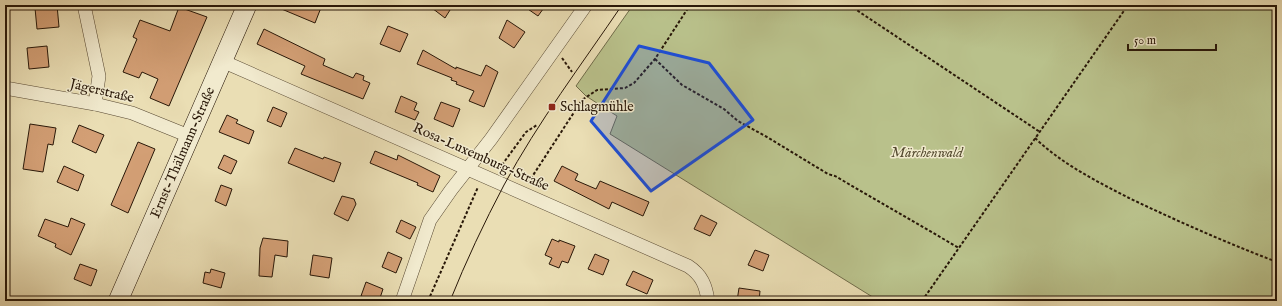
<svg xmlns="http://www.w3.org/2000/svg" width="1282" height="306" viewBox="0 0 1282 306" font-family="'IM FELL English',serif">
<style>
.green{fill:#b9c18b;stroke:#706c4a}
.building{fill:#d39f75;stroke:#281708}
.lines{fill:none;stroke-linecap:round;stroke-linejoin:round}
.minor-casing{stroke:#584933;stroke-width:14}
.secondary-casing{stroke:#281708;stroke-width:20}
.path{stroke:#281708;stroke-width:2;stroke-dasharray:3 2;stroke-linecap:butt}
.minor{stroke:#f1eace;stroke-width:13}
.secondary{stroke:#f1eace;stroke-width:19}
.tram{stroke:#281708;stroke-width:1}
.marked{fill:#1d4ed8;fill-opacity:0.2;stroke:#1d4ed8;stroke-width:3;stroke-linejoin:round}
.poi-dot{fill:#8f2418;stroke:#f1eace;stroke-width:1.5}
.labels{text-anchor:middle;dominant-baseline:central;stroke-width:3;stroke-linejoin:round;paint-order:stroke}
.street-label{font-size:14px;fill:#281708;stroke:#f1eace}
.poi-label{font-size:14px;fill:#281708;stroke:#f1eace;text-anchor:start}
.park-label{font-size:14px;font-style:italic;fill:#544a2f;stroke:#f1eace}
</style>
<rect width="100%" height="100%" fill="#eadeb4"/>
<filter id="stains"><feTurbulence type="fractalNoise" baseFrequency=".005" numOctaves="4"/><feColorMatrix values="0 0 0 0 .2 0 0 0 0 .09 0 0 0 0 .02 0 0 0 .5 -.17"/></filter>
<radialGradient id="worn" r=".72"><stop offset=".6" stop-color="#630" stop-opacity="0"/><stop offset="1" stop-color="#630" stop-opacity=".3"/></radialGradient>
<polygon class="green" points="633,5 1277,5 1277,301 879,301 610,134 617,116 586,96 576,86"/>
<g class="building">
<polygon points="46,5 57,5 59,27 37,29 35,8 46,7"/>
<polygon points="272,5 322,5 315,23"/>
<polygon points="428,5 444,5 450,10 445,18"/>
<polygon points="522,5 546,5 538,16"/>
<polygon points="179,7 207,17 169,106 150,98 158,79 142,72 139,78 123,72 137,39 133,37 140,20 170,31"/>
<polygon points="507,20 525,32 514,48 499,38"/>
<polygon points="388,26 408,34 400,52 380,44"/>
<polygon points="264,29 325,59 323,65 353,78 356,73 364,76 363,80 370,83 363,99 301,74 305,66 257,44"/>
<polygon points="47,46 49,67 29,69 27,48"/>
<polygon points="423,50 456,69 456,67 481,76 486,65 498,72 484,107 469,101 474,91 456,84 457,82 451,80 452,78 417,64"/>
<polygon points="401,96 417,103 414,110 419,112 415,120 395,112"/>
<polygon points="441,102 460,109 453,127 434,119"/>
<polygon points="273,107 287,113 281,127 267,121"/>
<polygon points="227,115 238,120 236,123 254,131 249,144 219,132"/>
<polygon points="30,124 56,128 53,145 48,144 43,172 23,169"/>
<polygon points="79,125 104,135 96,153 72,142"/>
<polygon points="138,142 155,149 128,213 111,205"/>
<polygon points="295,148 323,159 324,157 341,163 334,182 288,163"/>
<polygon points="375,151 397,160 398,155 440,176 433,192 417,185 418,183 370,163"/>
<polygon points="224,155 237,161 231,174 218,168"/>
<polygon points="64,166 84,175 78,191 57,182"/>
<polygon points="562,166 578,174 575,180 596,189 600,181 649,202 643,216 612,202 609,209 554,181"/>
<polygon points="221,185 232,189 226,206 215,201"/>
<polygon points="342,196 354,199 356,204 348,221 334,214"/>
<polygon points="701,215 717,223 710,236 694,229"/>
<polygon points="71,218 85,224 71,255 55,247 56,244 38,236 45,219 68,227"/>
<polygon points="401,220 416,227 410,239 396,232"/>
<polygon points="263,238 288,241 287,257 275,255 272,277 259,276 260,248"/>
<polygon points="552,239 559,242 559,240 575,246 568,263 562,261 559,268 549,264 552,258 545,255"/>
<polygon points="755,250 769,255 763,271 748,265"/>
<polygon points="388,252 402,258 396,273 382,267"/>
<polygon points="595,254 609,260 603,275 588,269"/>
<polygon points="313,255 332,258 329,278 310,275"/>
<polygon points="80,264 97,270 91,286 74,279"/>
<polygon points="211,269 225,273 221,288 203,283 205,272 210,273"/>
<polygon points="633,271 653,280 647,294 626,285"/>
<polygon points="366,282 383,289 379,301 361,296"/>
<polygon points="739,288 760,291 759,301 737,301"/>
</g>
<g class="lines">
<defs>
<g id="minor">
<polyline points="84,5 99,76 95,104"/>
<path d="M 222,61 L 688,266 C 702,275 706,286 708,301"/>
<polyline points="5,88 95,104 132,113 189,136"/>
<polyline points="402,301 430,220 451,190 491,139 586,5"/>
</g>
<g id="secondary">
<path id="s1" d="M 118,301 L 247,5"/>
</g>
</defs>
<use href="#minor" class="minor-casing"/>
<use href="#secondary" class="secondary-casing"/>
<g class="path">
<polyline points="849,5 1040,132"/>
<polyline points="598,9 601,5"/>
<polyline points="562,58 572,72"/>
<polyline points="655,59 682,85 724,109 738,121 767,137 828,174 835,176 959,248"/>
<path d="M 1035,138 C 1062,164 1096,181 1129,198 C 1177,221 1227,243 1277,262"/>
<polyline points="499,169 526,132 537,125"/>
<polyline points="528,183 582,100 597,90 625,88 634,83 655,59 690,5"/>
<polyline points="428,301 478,187"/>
<polyline points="922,301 1128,5"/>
</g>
<use href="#minor" class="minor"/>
<use href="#secondary" class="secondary"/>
<path class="tram" d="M 450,301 C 466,261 484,223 504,185 C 538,122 582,64 622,5"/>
</g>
<path class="marked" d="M 639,46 L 709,63 L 753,120 L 651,191 L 591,121 Z"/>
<rect class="poi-dot" x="548" y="103" width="8" height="8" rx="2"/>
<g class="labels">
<g class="street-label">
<text transform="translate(102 91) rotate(13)">Jägerstraße</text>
<text stroke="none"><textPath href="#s1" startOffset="162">Ernst-Thälmann-Straße</textPath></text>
<text transform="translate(481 157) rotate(24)">Rosa-Luxemburg-Straße</text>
</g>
<g class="poi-label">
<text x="560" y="107">Schlagmühle</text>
</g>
<g class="park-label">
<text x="927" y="153">Märchenwald</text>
</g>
</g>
<rect width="1282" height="306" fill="none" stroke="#eadeb4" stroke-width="20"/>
<rect x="6" y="6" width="1270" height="294" fill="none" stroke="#281708" stroke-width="2"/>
<rect x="10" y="10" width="1262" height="286" fill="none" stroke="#281708"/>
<path d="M1128 44v6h88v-6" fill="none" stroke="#281708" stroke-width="2"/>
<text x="1134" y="44" font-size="12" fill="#281708" stroke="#f1eace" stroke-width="3" paint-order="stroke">50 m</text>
<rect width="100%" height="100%" filter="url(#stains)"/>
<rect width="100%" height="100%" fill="url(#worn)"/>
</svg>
